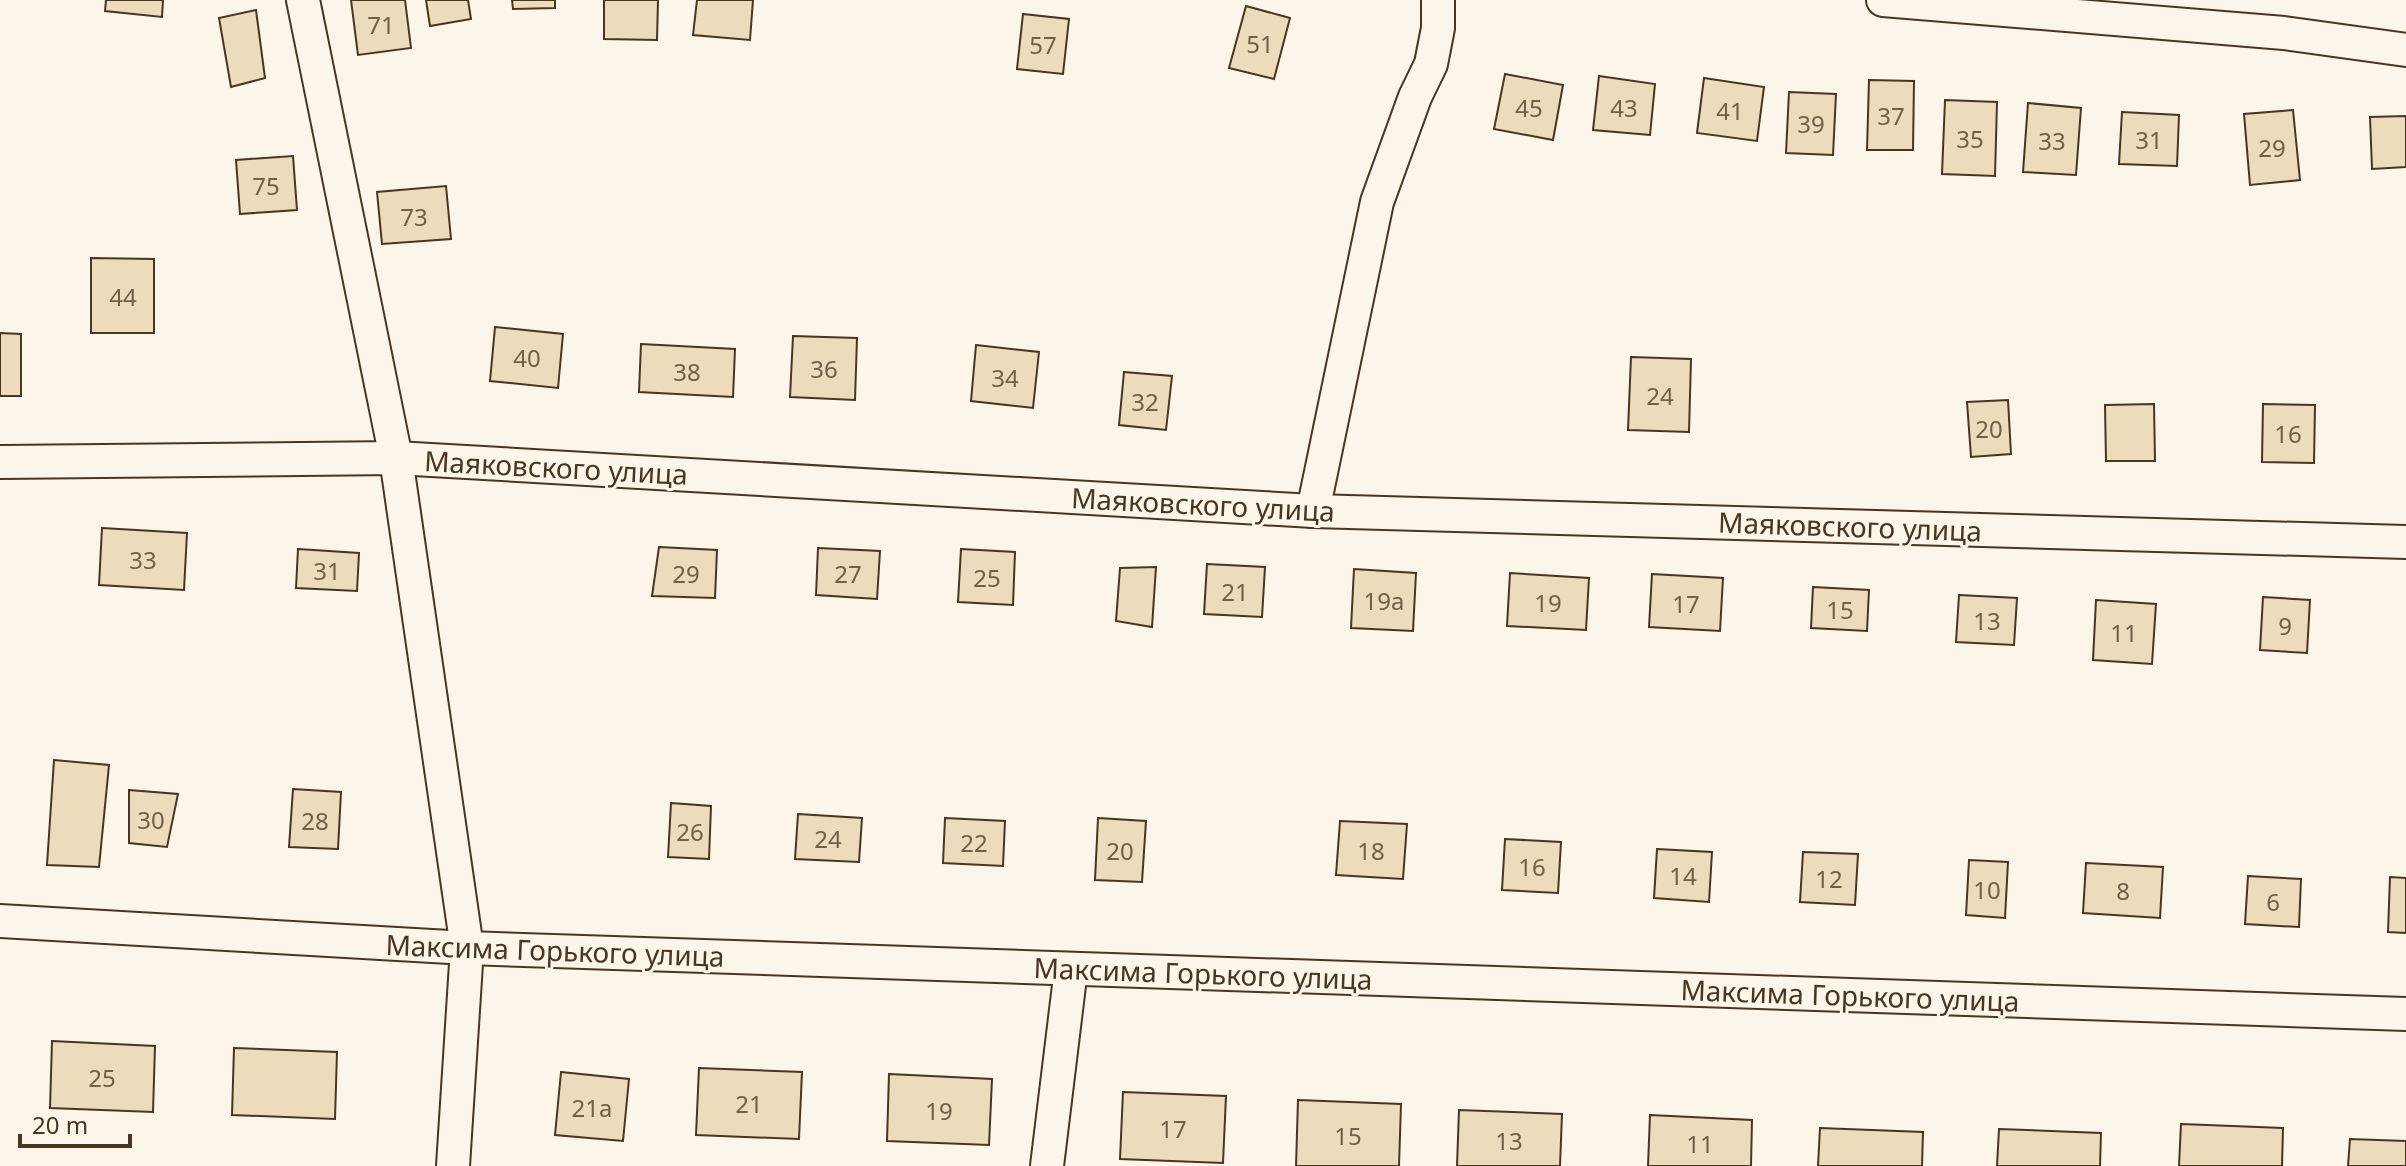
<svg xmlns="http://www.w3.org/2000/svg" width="2406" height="1166" viewBox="0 0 2406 1166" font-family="'Noto Sans',sans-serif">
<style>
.building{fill:#ecdcbc;stroke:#4a3520;stroke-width:2}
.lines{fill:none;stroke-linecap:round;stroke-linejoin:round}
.street-casing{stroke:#4a3520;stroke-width:36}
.street{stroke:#fbf6e9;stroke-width:32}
.labels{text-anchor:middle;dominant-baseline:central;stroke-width:6;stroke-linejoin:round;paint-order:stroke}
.number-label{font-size:24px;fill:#725f47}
.street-label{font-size:28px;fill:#4a3520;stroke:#fbf6e9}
</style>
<rect width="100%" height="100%" fill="#fbf6e9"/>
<g class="building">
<polygon points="106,0 163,0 162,17 105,11"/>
<polygon points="351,0 405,0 411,48 358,55"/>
<polygon points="426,0 468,0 471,19 430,26"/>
<polygon points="512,0 555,0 555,8 513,9"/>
<polygon points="604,0 658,0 657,40 604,39"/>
<polygon points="697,0 753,0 750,40 693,35"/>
<polygon points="1246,6 1290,18 1274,79 1229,68"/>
<polygon points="256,10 265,78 231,87 219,18"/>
<polygon points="1023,14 1069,19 1063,74 1017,69"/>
<polygon points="1505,74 1563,85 1553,140 1494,129"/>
<polygon points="1599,76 1655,84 1650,135 1593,130"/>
<polygon points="1704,78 1764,87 1757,141 1697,133"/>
<polygon points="1869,80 1914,81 1913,150 1867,150"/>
<polygon points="1789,92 1836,94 1833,155 1786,153"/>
<polygon points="1945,100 1997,102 1995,176 1942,174"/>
<polygon points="2028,103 2081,108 2076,175 2023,172"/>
<polygon points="2293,110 2300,180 2250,185 2244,114"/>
<polygon points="2122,112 2179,115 2177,166 2119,164"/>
<polygon points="2406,116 2406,167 2372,169 2370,117"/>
<polygon points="293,156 297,210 240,214 236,160"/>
<polygon points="446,186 451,239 382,244 377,192"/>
<polygon points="91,258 154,259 154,333 91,333"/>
<polygon points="495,327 563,334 558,388 490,381"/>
<polygon points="0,333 21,334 21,396 0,396"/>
<polygon points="793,336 857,338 855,400 790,397"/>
<polygon points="641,344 735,349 733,397 639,392"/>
<polygon points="976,345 1039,352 1033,408 971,401"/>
<polygon points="1631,357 1691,359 1689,432 1628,430"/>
<polygon points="1124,372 1172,376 1166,430 1119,425"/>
<polygon points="2008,400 2011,454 1971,457 1967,402"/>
<polygon points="2154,404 2155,461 2106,461 2105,405"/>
<polygon points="2263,404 2315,405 2314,463 2262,462"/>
<polygon points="102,528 187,533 184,590 99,585"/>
<polygon points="659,547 717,550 715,598 652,596"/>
<polygon points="818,548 880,551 877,599 816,595"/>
<polygon points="298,549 359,553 357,591 296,588"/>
<polygon points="961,549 1015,552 1013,605 958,602"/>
<polygon points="1207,564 1265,567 1262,617 1204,614"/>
<polygon points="1156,567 1152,627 1116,621 1120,568"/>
<polygon points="1354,569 1416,573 1413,631 1351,628"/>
<polygon points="1510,573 1589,578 1586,630 1507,626"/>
<polygon points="1652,574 1723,578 1720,631 1649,627"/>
<polygon points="1813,587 1869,590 1867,631 1811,628"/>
<polygon points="1959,595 2017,598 2014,645 1956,642"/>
<polygon points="2263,597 2310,600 2307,653 2260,650"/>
<polygon points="2096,600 2156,604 2152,664 2093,660"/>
<polygon points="54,760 109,765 99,867 47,865"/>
<polygon points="293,789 341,792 338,849 289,847"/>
<polygon points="129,790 178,794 167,847 129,843"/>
<polygon points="671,803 711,806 709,859 668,857"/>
<polygon points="798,814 862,818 859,862 795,859"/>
<polygon points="945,818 1005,821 1003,866 943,863"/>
<polygon points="1098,818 1146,821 1142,882 1095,880"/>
<polygon points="1340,821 1407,824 1403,879 1336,875"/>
<polygon points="1505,839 1561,842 1558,893 1502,890"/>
<polygon points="1657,849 1712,852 1709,902 1654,898"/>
<polygon points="1803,852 1858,854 1855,905 1800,902"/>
<polygon points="1969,860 2008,862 2005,918 1966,915"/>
<polygon points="2086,863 2163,867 2160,918 2083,913"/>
<polygon points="2248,876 2301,879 2299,927 2245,924"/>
<polygon points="2390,877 2406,878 2406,933 2388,932"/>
<polygon points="52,1041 155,1046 153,1112 50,1108"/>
<polygon points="234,1048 337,1052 335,1119 232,1115"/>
<polygon points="699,1068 802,1072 799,1139 696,1135"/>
<polygon points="561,1072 629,1079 623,1141 555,1135"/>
<polygon points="889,1074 992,1079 989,1145 887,1141"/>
<polygon points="1123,1092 1226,1096 1223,1163 1120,1159"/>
<polygon points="1298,1100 1401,1104 1399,1166 1296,1166"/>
<polygon points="1459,1110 1562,1114 1560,1166 1457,1166"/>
<polygon points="1650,1115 1752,1120 1751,1166 1648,1166"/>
<polygon points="2181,1124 2283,1128 2282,1166 2179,1166"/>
<polygon points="1820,1128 1923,1132 1922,1166 1818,1166"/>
<polygon points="1999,1129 2101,1133 2100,1166 1997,1166"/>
<polygon points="2350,1139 2406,1141 2406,1166 2348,1166"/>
</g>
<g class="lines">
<defs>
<g id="street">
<polyline points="303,0 396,458 467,948 453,1166"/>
<polyline points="1883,0 2284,33 2406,50"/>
<polyline points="0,462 396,458 1313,511 2406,542"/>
<polyline points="1313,511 1377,202 1415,97 1431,64 1438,28 1438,0"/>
<polyline points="0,921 467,948 2406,1014"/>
<polyline points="1047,1166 1071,969"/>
</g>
</defs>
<use href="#street" class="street-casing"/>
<use href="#street" class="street"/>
</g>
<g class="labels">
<g class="number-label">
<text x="381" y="24">71</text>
<text x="1260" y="43">51</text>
<text x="1043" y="44">57</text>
<text x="1529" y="107">45</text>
<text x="1624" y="107">43</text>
<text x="1730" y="110">41</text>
<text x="1891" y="115">37</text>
<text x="1811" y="123">39</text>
<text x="1970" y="138">35</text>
<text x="2149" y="139">31</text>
<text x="2052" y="140">33</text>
<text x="2272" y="147">29</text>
<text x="266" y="185">75</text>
<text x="414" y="216">73</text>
<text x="123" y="296">44</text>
<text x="527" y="357">40</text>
<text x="824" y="368">36</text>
<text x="687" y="371">38</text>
<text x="1005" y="377">34</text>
<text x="1660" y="395">24</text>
<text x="1145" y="401">32</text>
<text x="1989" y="428">20</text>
<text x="2288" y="433">16</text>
<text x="143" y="559">33</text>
<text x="327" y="570">31</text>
<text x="686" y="573">29</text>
<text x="848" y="573">27</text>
<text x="987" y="577">25</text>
<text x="1235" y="591">21</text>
<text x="1384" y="600">19а</text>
<text x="1548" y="602">19</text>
<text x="1686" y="603">17</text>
<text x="1840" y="609">15</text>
<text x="1987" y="620">13</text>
<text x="2285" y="625">9</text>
<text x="2124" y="632">11</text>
<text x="151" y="819">30</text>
<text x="315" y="820">28</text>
<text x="690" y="831">26</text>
<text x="828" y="838">24</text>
<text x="974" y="842">22</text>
<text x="1120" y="850">20</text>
<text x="1371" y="850">18</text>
<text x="1532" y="866">16</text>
<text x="1683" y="875">14</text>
<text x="1829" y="878">12</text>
<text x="1987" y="889">10</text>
<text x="2123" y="890">8</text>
<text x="2273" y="901">6</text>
<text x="102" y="1077">25</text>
<text x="749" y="1103">21</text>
<text x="592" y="1107">21а</text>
<text x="939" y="1110">19</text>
<text x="1173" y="1128">17</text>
<text x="1348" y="1135">15</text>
<text x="1509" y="1140">13</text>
<text x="1700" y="1143">11</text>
</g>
<g class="street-label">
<text transform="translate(556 467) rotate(3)">Маяковского улица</text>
<text transform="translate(1203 504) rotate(3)">Маяковского улица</text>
<text transform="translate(1850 526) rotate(2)">Маяковского улица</text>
<text transform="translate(555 950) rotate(2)">Максима Горького улица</text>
<text transform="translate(1203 973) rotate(2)">Максима Горького улица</text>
<text transform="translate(1850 995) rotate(2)">Максима Горького улица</text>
</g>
</g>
<path d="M20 1134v12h110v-12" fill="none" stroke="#4a3520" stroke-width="4"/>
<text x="32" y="1134" font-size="24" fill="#4a3520" stroke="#fbf6e9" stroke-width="6" paint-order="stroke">20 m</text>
</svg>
